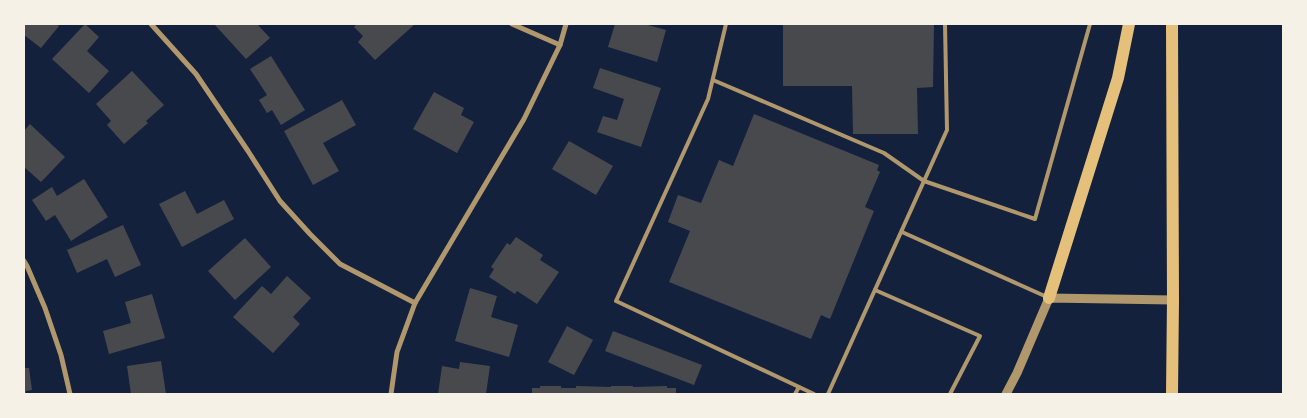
<svg xmlns="http://www.w3.org/2000/svg" width="1307" height="418" viewBox="0 0 1307 418" font-family="'Golos Text',sans-serif">
<style>
.building{fill:#48494c}
.lines{fill:none;stroke-linecap:round;stroke-linejoin:round}
.service{stroke:#b1986c;stroke-width:4}
.minor{stroke:#b1986c;stroke-width:5}
.tertiary{stroke:#b1986c;stroke-width:9}
.primary{stroke:#e5c07b;stroke-width:12}
</style>
<rect width="100%" height="100%" fill="#14213d"/>
<g class="building">
<polygon points="24,24 56,24 59,26 41,48 24,35"/>
<polygon points="85,24 99,37 87,51 109,71 89,93 52,59"/>
<polygon points="214,24 257,24 270,38 246,59"/>
<polygon points="357,24 415,24 375,60 358,42 363,36 354,27"/>
<polygon points="615,24 644,24 666,30 657,62 608,47"/>
<polygon points="783,24 934,24 933,87 917,88 918,134 853,134 852,86 783,86"/>
<polygon points="271,56 305,110 281,125 272,110 267,113 259,100 267,95 250,69"/>
<polygon points="600,68 661,88 641,147 597,132 603,116 617,120 624,99 593,88"/>
<polygon points="132,71 164,105 146,121 148,123 124,144 107,125 111,121 96,104"/>
<polygon points="434,92 464,108 461,115 474,122 457,153 413,129"/>
<polygon points="342,100 356,125 323,143 339,171 313,185 284,131"/>
<polygon points="754,114 879,165 877,170 880,172 865,207 874,211 830,319 821,315 811,339 669,282 690,231 668,222 678,195 701,203 719,160 733,166"/>
<polygon points="30,124 65,157 41,182 24,167 24,131"/>
<polygon points="569,141 613,166 596,195 552,169"/>
<polygon points="84,179 108,217 71,241 55,215 46,221 32,200 52,187 57,196"/>
<polygon points="185,191 197,214 224,200 234,219 182,247 159,204"/>
<polygon points="123,225 141,265 115,277 107,259 77,273 67,250"/>
<polygon points="516,237 543,255 540,260 559,272 537,304 517,291 515,294 489,277 494,269 491,267 507,243 510,245"/>
<polygon points="245,238 271,267 235,300 208,271"/>
<polygon points="287,276 311,298 293,317 300,324 273,353 233,317 262,286 271,294"/>
<polygon points="470,288 497,296 491,317 518,325 509,357 455,341"/>
<polygon points="152,294 165,338 109,354 103,331 131,323 125,302"/>
<polygon points="567,326 593,340 574,375 548,362"/>
<polygon points="613,331 702,365 694,385 605,351"/>
<polygon points="161,361 166,394 131,394 127,366"/>
<polygon points="460,362 490,366 486,394 438,394 442,366 459,369"/>
<polygon points="24,368 29,368 32,390 26,391 26,394 24,394"/>
<polygon points="540,386 561,386 561,388 576,388 576,386 611,387 611,386 633,386 633,387 667,386 667,388 676,388 676,394 532,394 532,388 540,388"/>
</g>
<g class="lines">
<g class="service">
<polyline points="726,24 708,99 616,301 814,394"/>
<polyline points="713,80 884,153 924,181 1035,219 1090,24"/>
<polyline points="902,232 1047,297"/>
<polyline points="875,290 980,336 950,394"/>
<polyline points="795,394 799,387"/>
<polyline points="828,394 947,130 945,24"/>
</g>
<g class="minor">
<polyline points="151,24 196,74 248,151 280,201 310,234 340,264 415,303"/>
<polyline points="512,24 560,45"/>
<polyline points="24,261 27,266 45,308 61,355 70,394"/>
<polyline points="391,394 397,352 415,303 524,119 560,45 566,24"/>
</g>
<polyline class="tertiary" points="1006,394 1017,373 1049,298 1173,300"/>
<g class="primary">
<polyline points="1049,298 1118,78 1129,24"/>
<polyline points="1172,394 1173,300 1172,24"/>
</g>
</g>
<rect width="1307" height="418" fill="none" stroke="#f6f1e7" stroke-width="50"/>
</svg>
